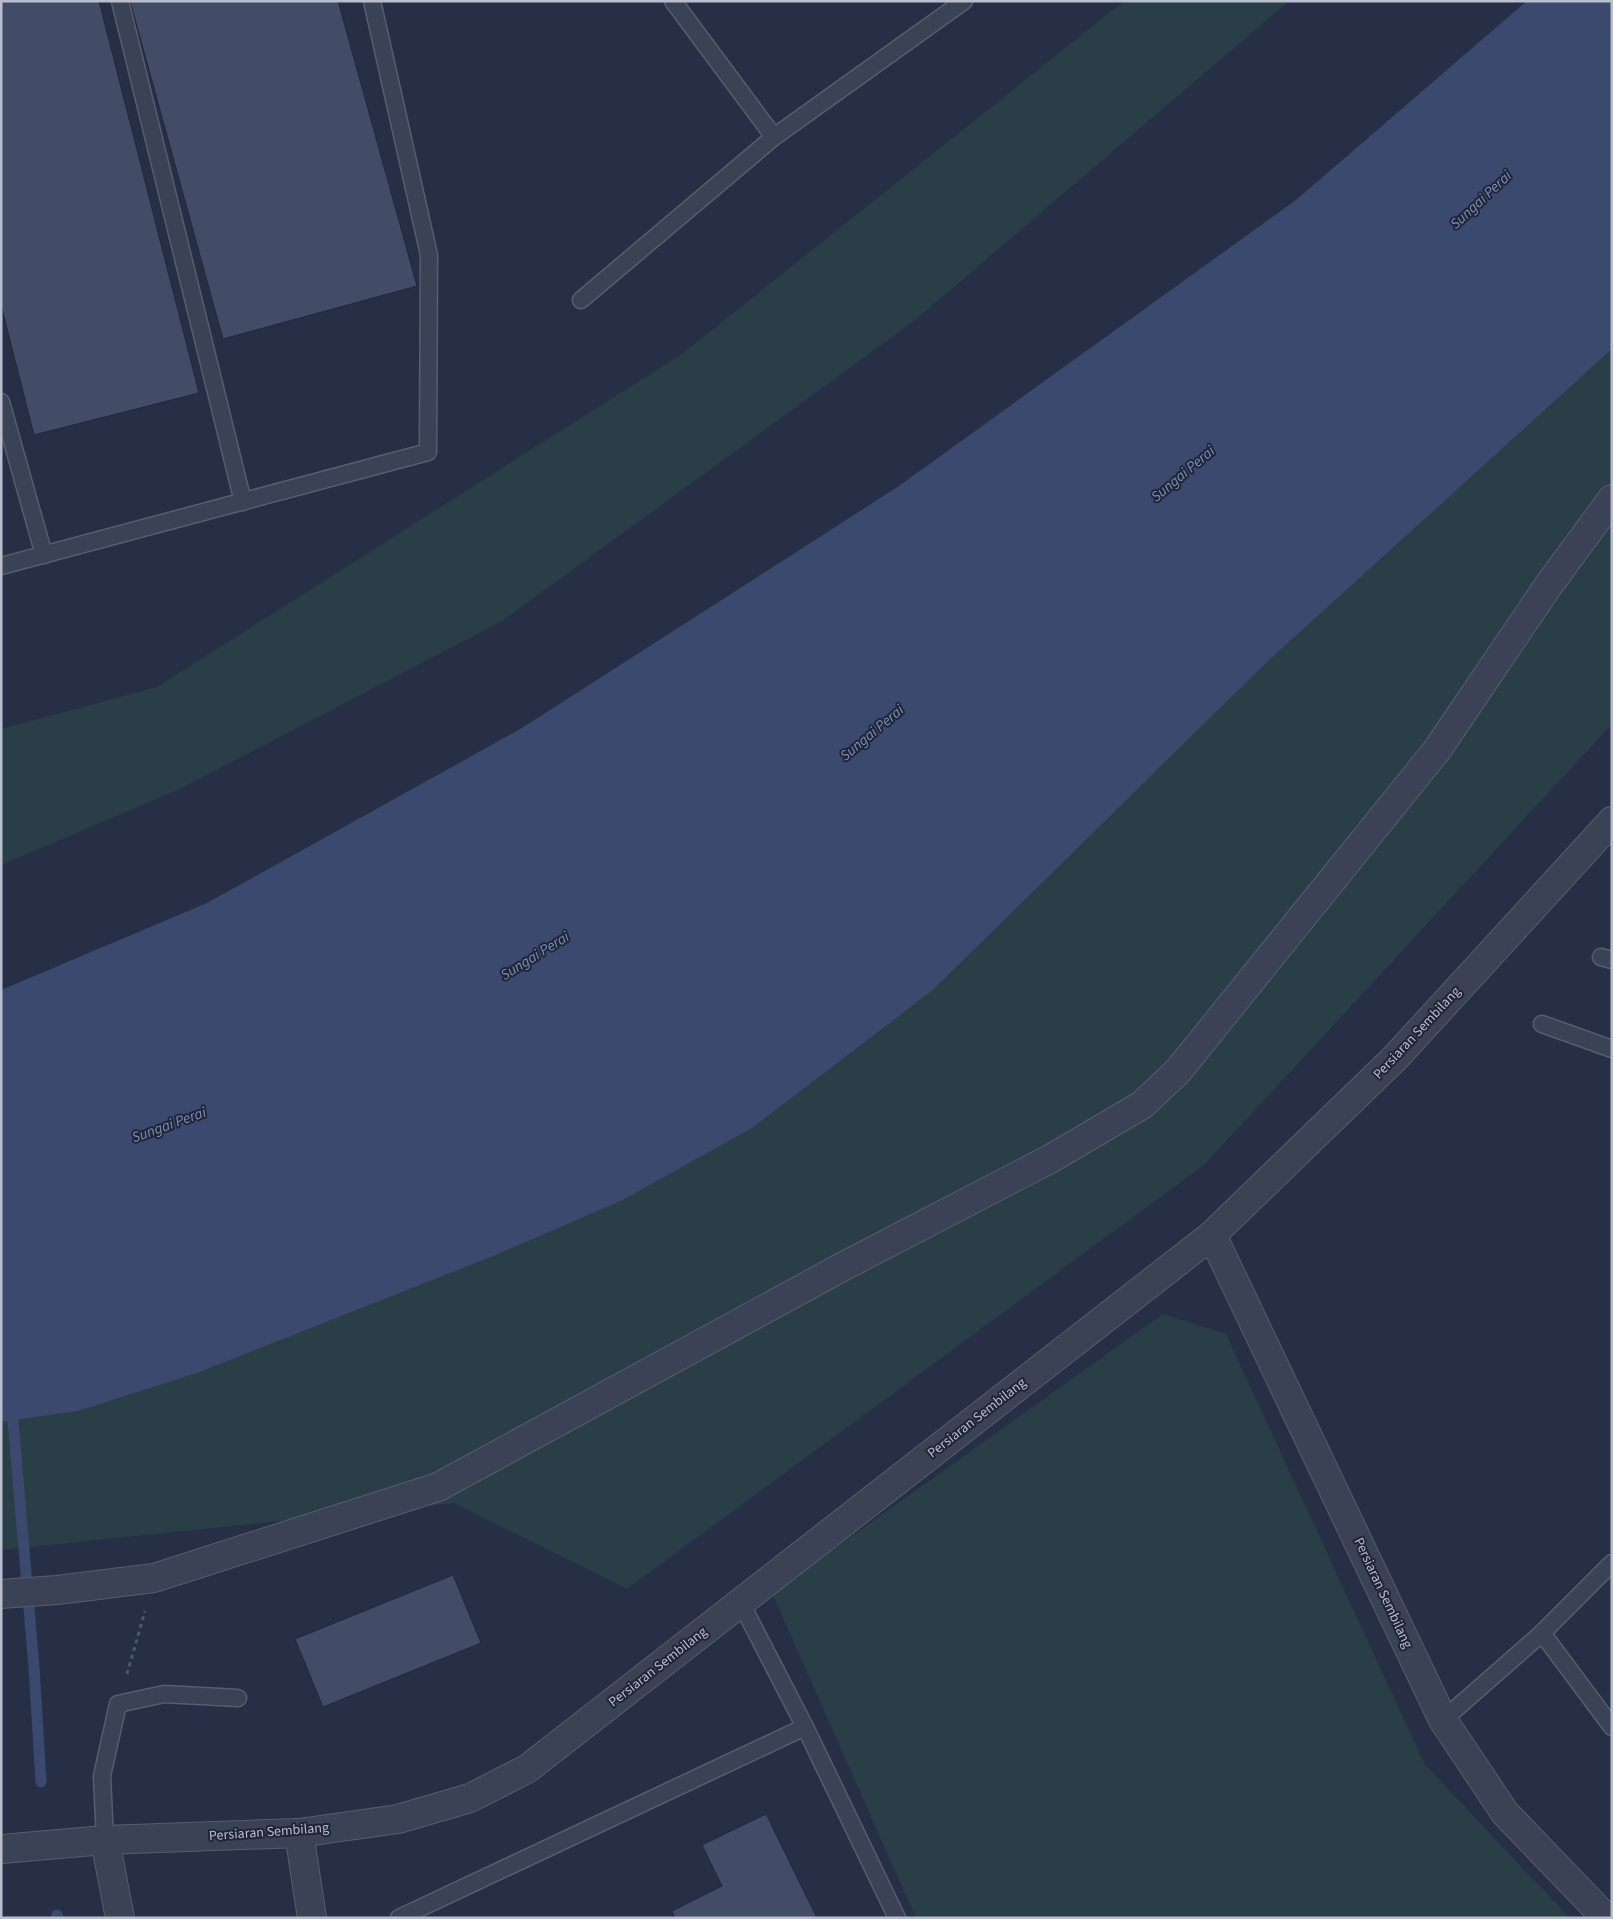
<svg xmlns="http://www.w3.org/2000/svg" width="1613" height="1919" viewBox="0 0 1613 1919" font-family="'Source Sans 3',sans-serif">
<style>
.green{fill:#293e46}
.water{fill:#3c496f}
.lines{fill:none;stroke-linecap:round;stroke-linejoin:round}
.stream{stroke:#3c496f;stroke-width:11}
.building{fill:#434c66;stroke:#22293c}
.lane-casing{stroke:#575d6f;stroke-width:19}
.street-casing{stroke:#575d6f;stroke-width:30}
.path{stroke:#475b62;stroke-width:3;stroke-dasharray:4 4;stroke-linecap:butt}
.lane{stroke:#3b4255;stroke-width:16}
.street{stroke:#3b4255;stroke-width:28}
.labels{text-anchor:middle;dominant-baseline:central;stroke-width:4;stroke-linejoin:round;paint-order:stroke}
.street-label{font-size:14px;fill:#b9bece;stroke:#20263a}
.water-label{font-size:15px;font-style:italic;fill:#7f8eb6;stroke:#20263a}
</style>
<rect width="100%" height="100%" fill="#272f46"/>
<g class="green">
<polygon points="1124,1 1289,1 914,321 502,621 180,789 1,865 1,729 157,687 682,354"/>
<polygon points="1612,349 1612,724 1204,1165 627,1589 454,1503 1,1550 1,1422 78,1411 197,1373 491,1257 623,1200 752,1128 933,990 1267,662"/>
<polygon points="1163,1314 1226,1334 1425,1765 1570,1918 916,1918 772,1593"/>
</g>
<polygon class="water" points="1527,1 1612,1 1612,349 1267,662 933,990 752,1128 623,1200 491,1257 197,1373 78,1411 1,1422 1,990 207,903 522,728 896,488 1296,200"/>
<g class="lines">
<g class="stream">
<polyline points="9,1405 13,1420 34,1667 41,1782"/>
<polyline points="57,1915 58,1918"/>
</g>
</g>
<g class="building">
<polygon points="1,1 99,1 199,393 34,435 1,305"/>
<polygon points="130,1 338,1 417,286 223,339"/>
<polygon points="453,1575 481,1643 323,1707 295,1639"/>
<polygon points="766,1814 817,1918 675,1918 672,1911 722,1886 702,1845"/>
</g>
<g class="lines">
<defs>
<g id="lane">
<polyline points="120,1 243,502"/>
<polyline points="673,1 774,137"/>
<polyline points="581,300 774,137 964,1"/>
<polyline points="1,402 44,555"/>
<polyline points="1,566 428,452 429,255 372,1"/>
<polyline points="1601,957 1612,960"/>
<polyline points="1542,1024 1612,1049"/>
<polyline points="741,1603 805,1727 897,1918"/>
<polyline points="1542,1633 1612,1727"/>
<polyline points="1443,1720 1542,1633 1612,1563"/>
<polyline points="105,1840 102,1776 118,1704 164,1694 238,1698"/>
<polyline points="399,1918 805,1727"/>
</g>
<g id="street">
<polyline points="1212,1235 1443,1720 1505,1813 1606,1918"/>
<polyline points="1,1594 57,1590 154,1578 438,1487 844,1266 1050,1159 1142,1105 1178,1071 1437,750 1548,586 1612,499"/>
<polyline points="299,1833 312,1918"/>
<polyline points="105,1840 120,1918"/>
<polyline points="1,1849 105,1840 299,1833 398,1819 470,1798 527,1769 1212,1235 1395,1058 1612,821"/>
</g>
</defs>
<use href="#lane" class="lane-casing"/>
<use href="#street" class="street-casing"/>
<polyline class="path" points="127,1674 145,1611"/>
<use href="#lane" class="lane"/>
<use href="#street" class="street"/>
</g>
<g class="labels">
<g class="street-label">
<text transform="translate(1417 1033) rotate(-47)">Persiaran Sembilang</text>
<text transform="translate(977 1418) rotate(-38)">Persiaran Sembilang</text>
<text transform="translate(1383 1593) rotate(65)">Persiaran Sembilang</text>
<text transform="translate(658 1667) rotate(-38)">Persiaran Sembilang</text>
<text transform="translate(269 1832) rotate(-4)">Persiaran Sembilang</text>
</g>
<g class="water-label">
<text transform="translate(1481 200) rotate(-43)">Sungai Perai</text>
<text transform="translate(1183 474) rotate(-40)">Sungai Perai</text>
<text transform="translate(872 733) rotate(-40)">Sungai Perai</text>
<text transform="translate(535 956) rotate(-32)">Sungai Perai</text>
<text transform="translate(169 1125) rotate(-20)">Sungai Perai</text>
</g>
</g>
<rect width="1613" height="1919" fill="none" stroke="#b9bece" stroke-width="5"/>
</svg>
